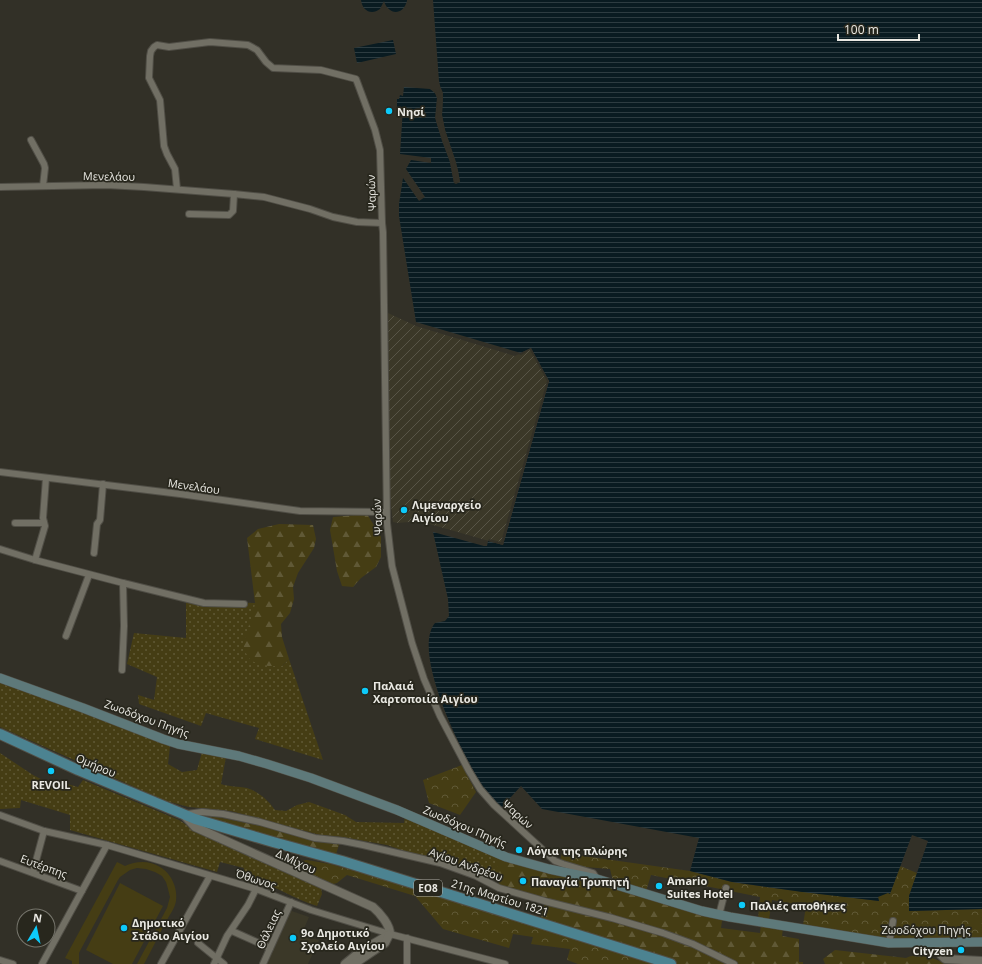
<svg xmlns="http://www.w3.org/2000/svg" width="982" height="964" viewBox="0 0 982 964" font-family="'Open Sans',sans-serif">
<style>
.built{fill:#3b3828}
.industrial{fill:url(#industrial-furrows)}
.grass{fill:url(#grass-dots)}
.forest{fill:url(#forest-firs)}
.park{fill:url(#park-crowns)}
.garden{fill:#453d14}
.water{fill:url(#water-rules)}
.pier{fill:#323027}
.lines{fill:none;stroke-linecap:round;stroke-linejoin:round}
.minor-casing{stroke:#504e46;stroke-width:8}
.tertiary-casing{stroke:#504e46;stroke-width:10}
.secondary-casing{stroke:#504e46;stroke-width:10}
.primary-casing{stroke:#504e46;stroke-width:12}
.minor{stroke:#716f64;stroke-width:6}
.tertiary{stroke:#716f64;stroke-width:8}
.secondary{stroke:#5e797a;stroke-width:9}
.primary{stroke:#4c8391;stroke-width:10}
.poi-dot{fill:#0dcafa;stroke:#28271d;stroke-width:1.5}
.labels{text-anchor:middle;dominant-baseline:central;stroke-width:3.5;stroke-linejoin:round;paint-order:stroke}
.shield{fill:#28271d;stroke:#b0afa8;stroke-width:1}
.shield-label{font-size:10px;font-weight:bold;fill:#eae9e3}
.poi-label{font-size:11px;font-weight:bold;fill:#eae9e3;stroke:#28271d;text-anchor:start}
.street-label{font-size:11px;fill:#eae9e3;stroke:#28271d}
</style>
<defs>
<pattern id="industrial-furrows" width="10" height="10" patternUnits="userSpaceOnUse"><rect width="10" height="10" fill="#3b3828"/><path d="M-1 1l2-2M0 10L10 0M9 11l2-2" fill="none" stroke="#585547"/></pattern>
<pattern id="grass-dots" width="8" height="8" patternUnits="userSpaceOnUse"><rect width="8" height="8" fill="#453d14"/><path d="M2 2h.1M6 6h.1" fill="none" stroke="#605936" stroke-width="1.8" stroke-linecap="round"/></pattern>
<pattern id="forest-firs" width="22" height="20" patternUnits="userSpaceOnUse"><rect width="22" height="20" fill="#453d14"/><path d="M5 1l3.5 6h-7zM16 11l3.5 6h-7z" fill="#605936"/></pattern>
<pattern id="park-crowns" width="20" height="18" patternUnits="userSpaceOnUse"><rect width="20" height="18" fill="#453d14"/><path d="M2 6a3 3 0 1 1 6 0M12 15a3 3 0 1 1 6 0" fill="none" stroke="#605936"/></pattern>
<pattern id="water-rules" width="6" height="5" patternUnits="userSpaceOnUse"><rect width="6" height="5" fill="#091b21"/><path d="M0 2.5h6" fill="none" stroke="#2d3c41"/></pattern>
</defs>
<rect width="100%" height="100%" fill="#323027"/>
<polygon class="built" points="289,910 309,917 301,936 319,940 308,964 265,964"/>
<polygon class="industrial" points="388,313 416,326 515,356 531,348 549,381 503,545 419,521 398,523 393,522 390,496"/>
<g class="grass">
<polygon points="186,597 215,602 255,603 255,611 247,633 282,666 289,659 323,760 255,739 259,728 206,713 201,726 139,704 138,695 154,700 157,677 127,664 134,633 186,638"/>
<path d="M 0,683 L 111,722 L 170,746 L 168,764 L 182,772 L 197,770 L 202,752 L 226,757 L 221,784 C 229,787 238,786 247,788 C 259,792 268,800 275,810 L 286,811 L 297,805 L 309,802 L 345,815 L 356,822 L 404,823 L 405,817 L 501,858 L 502,879 L 487,877 L 468,866 L 404,851 L 387,845 L 342,837 L 320,835 L 231,811 L 189,807 L 166,801 L 0,727 Z"/>
<path d="M 0,753 L 33,775 L 51,784 L 53,780 L 78,787 L 83,780 L 179,820 L 194,830 L 321,887 L 322,894 L 317,906 C 291,898 269,881 242,877 L 244,868 L 220,862 L 217,872 L 70,830 L 70,815 L 21,800 L 20,808 L 0,809 Z"/>
</g>
<g class="forest">
<polygon points="367,514 381,537 381,557 376,567 361,578 353,587 342,586 337,571 330,530 333,517"/>
<path d="M 279,524 L 313,525 L 316,539 L 314,548 L 298,573 L 293,587 L 294,599 L 290,613 L 281,624 L 282,637 L 289,659 L 282,666 L 268,666 L 251,661 C 249,657 245,653 244,649 C 242,639 254,616 255,603 L 247,538 L 258,529 Z"/>
<polygon points="210,816 212,816 340,842 336,854 242,829 209,818"/>
<polygon points="496,856 553,872 730,917 722,921 721,928 760,933 761,924 783,928 782,936 799,939 799,962 803,962 803,964 668,964 541,918 546,899 499,885"/>
<path d="M 835,950 L 906,958 C 923,951 928,958 944,962 C 956,964 970,964 982,964 L 825,964 L 823,959 Z"/>
</g>
<g class="park">
<polygon points="462,765 476,792 460,815 429,803 423,780"/>
<polygon points="562,853 690,871 732,882 765,887 879,901 878,897 893,885 900,866 917,873 909,896 909,911 982,909 982,938 898,940 803,925 806,906 772,900 769,920 758,919 760,897 651,875 646,891 613,881 610,869 585,867 560,860"/>
<polygon points="307,860 330,864 423,890 657,964 578,964 567,960 570,949 531,944 533,937 513,934 509,948 443,929 415,896 347,875 337,883 333,884 297,868 295,865 296,862"/>
</g>
<g class="garden">
<path d="M 117,862 L 125,866 C 136,861 149,860 160,867 C 171,873 178,888 176,901 C 175,908 170,914 167,920 C 159,935 152,949 144,964 L 137,964 L 167,908 L 170,897 L 168,889 L 166,882 L 162,876 L 155,872 L 146,869 L 137,868 L 130,870 L 120,877 L 118,880 L 81,949 L 79,953 L 79,964 L 72,964 L 72,961 L 65,958 Z"/>
<polygon points="120,883 163,906 132,964 113,964 86,950"/>
</g>
<g class="water">
<path d="M 361,0 L 407,0 L 407,1 C 403,16 388,15 384,1 L 380,9 C 371,16 362,10 361,0 Z"/>
<path d="M 433,0 L 982,0 L 982,909 L 909,911 L 909,896 L 928,841 L 912,835 L 890,894 L 888,893 L 878,897 L 879,901 L 802,892 L 732,882 L 690,871 L 699,838 L 542,809 L 521,786 L 501,808 C 496,803 489,797 485,790 C 466,762 410,653 435,623 L 445,621 L 449,616 L 448,599 L 433,532 L 484,546 L 487,546 L 488,541 L 503,545 L 549,381 L 531,348 L 521,353 L 416,322 L 399,216 L 399,204 L 403,178 L 419,201 L 425,197 L 406,169 L 411,160 L 431,163 L 431,158 L 400,154 L 403,108 L 397,107 L 397,99 L 399,99 L 400,95 L 403,96 L 404,87 L 430,89 L 436,94 L 437,98 L 436,121 L 442,141 L 450,162 L 454,183 L 460,182 L 456,162 L 445,130 L 442,115 L 443,98 L 439,81 Z"/>
<polygon points="393,40 396,54 357,63 354,48"/>
</g>
<g class="pier">
<polygon points="439,87 441,88 443,93 442,115 445,130 458,170 460,182 456,184 454,183 450,162 435,118 437,98 434,91 430,89 436,90 438,95 437,118 444,140 452,161 455,182 457,181 454,162 440,118 441,98"/>
<polygon points="531,348 549,381 503,545 488,541 489,539 501,542 547,381 530,350 521,355 518,354"/>
</g>
<g class="lines">
<defs>
<g id="minor">
<polyline points="31,140 44,164 45,168 43,186"/>
<polyline points="0,187 106,185 144,187 234,194 264,197 310,209 333,217 357,222 382,223"/>
<polyline points="177,189 175,169 167,154 164,146 160,100 149,78 150,56 151,51 154,47 157,45 169,47 210,42 248,45 257,50 266,62 273,68 321,70 356,79 375,130 380,150 382,223 383,232 387,523 392,566 412,643 424,679 440,716 469,771 480,789 494,805 555,861 563,864 593,873 597,879"/>
<polyline points="189,214 229,215 233,211 234,194"/>
<polyline points="0,472 180,494 300,511 386,512"/>
<polyline points="15,523 44,523"/>
<polyline points="0,549 35,560 123,583 124,626 122,670"/>
<polyline points="94,553 97,524 100,520 103,484"/>
<polyline points="35,560 45,526 43,518 46,478"/>
<polyline points="123,583 204,603 244,604"/>
<polyline points="66,636 89,575"/>
<polyline points="187,814 202,812 223,814 260,822 315,838 343,841 363,845 440,863 476,876 499,888 548,902 612,918 663,933 693,944 734,964"/>
<polyline points="0,815 44,831 107,845 256,889 311,910 390,934 505,964"/>
<polyline points="0,861 82,891"/>
<polyline points="33,872 44,831"/>
<polyline points="719,915 726,888"/>
<polyline points="232,931 270,948"/>
<polyline points="198,943 224,964"/>
<polyline points="889,943 893,921"/>
<polyline points="0,960 13,964"/>
<polyline points="42,964 107,845"/>
<polyline points="161,964 210,876"/>
<polyline points="214,964 227,936 248,905 256,889"/>
<polyline points="263,964 291,902"/>
<polyline points="407,964 407,938"/>
</g>
<g id="tertiary">
<path d="M 184,815 L 195,827 L 373,907 C 380,913 390,925 390,934"/>
<polyline points="937,943 941,955 945,959 982,961"/>
<polyline points="345,964 361,951 390,934"/>
<polyline points="354,964 385,943 389,935"/>
</g>
<polyline id="secondary" points="0,678 83,708 163,739 178,744 239,756 267,764 311,778 397,810 506,857 549,869 597,879 702,911 730,917 889,943 982,942"/>
<polyline id="primary" points="0,734 78,770 195,819 273,842 342,861 671,964"/>
</defs>
<use href="#minor" class="minor-casing"/>
<use href="#tertiary" class="tertiary-casing"/>
<use href="#secondary" class="secondary-casing"/>
<use href="#primary" class="primary-casing"/>
<use href="#minor" class="minor"/>
<use href="#tertiary" class="tertiary"/>
<use href="#secondary" class="secondary"/>
<use href="#primary" class="primary"/>
</g>
<g class="poi-dot">
<circle cx="389" cy="111" r="4"/>
<circle cx="404" cy="510" r="4"/>
<circle cx="365" cy="691" r="4"/>
<circle cx="51" cy="771" r="4"/>
<circle cx="519" cy="850" r="4"/>
<circle cx="523" cy="881" r="4"/>
<circle cx="659" cy="886" r="4"/>
<circle cx="742" cy="905" r="4"/>
<circle cx="124" cy="928" r="4"/>
<circle cx="293" cy="938" r="4"/>
<circle cx="961" cy="950" r="4"/>
</g>
<g class="labels">
<rect class="shield" x="414" y="880" width="28" height="16" rx="3"/>
<g class="shield-label">
<text x="428" y="888">ΕΟ8</text>
</g>
<g class="poi-label">
<text x="397" y="111">Νησί</text>
<text x="412" y="504">Λιμεναρχείο<tspan x="412" dy="13">Αιγίου</tspan></text>
<text x="373" y="685">Παλαιά<tspan x="373" dy="13">Χαρτοποιία Αιγίου</tspan></text>
<text x="51" y="784" text-anchor="middle">REVOIL</text>
<text x="527" y="850">Λόγια της πλώρης</text>
<text x="667" y="880">Amario<tspan x="667" dy="13">Suites Hotel</tspan></text>
<text x="531" y="881">Παναγία Τρυπητή</text>
<text x="750" y="905">Παλιές αποθήκες</text>
<text x="132" y="922">Δημοτικό<tspan x="132" dy="13">Στάδιο Αιγίου</tspan></text>
<text x="301" y="932">9ο Δημοτικό<tspan x="301" dy="13">Σχολείο Αιγίου</tspan></text>
<text x="953" y="950" text-anchor="end">Cityzen</text>
</g>
<g class="street-label">
<text transform="translate(109 176) rotate(1)">Μενελάου</text>
<text transform="translate(371 193) rotate(-92)">Ψαρών</text>
<text transform="translate(194 486) rotate(8)">Μενελάου</text>
<text transform="translate(377 517) rotate(-93)">Ψαρών</text>
<text transform="translate(147 718) rotate(20)">Ζωοδόχου Πηγής</text>
<text transform="translate(96 765) rotate(23)">Ομήρου</text>
<text transform="translate(518 814) rotate(42)">Ψαρών</text>
<text transform="translate(465 826) rotate(23)">Ζωοδόχου Πηγής</text>
<text transform="translate(296 861) rotate(25)">Δ.Μίχου</text>
<text transform="translate(466 864) rotate(20)">Αγίου Ανδρέου</text>
<text transform="translate(44 866) rotate(20)">Ευτέρπης</text>
<text transform="translate(256 879) rotate(18)">Όθωνος</text>
<text transform="translate(500 897) rotate(17)">21ης Μαρτίου 1821</text>
<text transform="translate(268 929) rotate(-65)">Θάλειας</text>
<text x="926" y="929">Ζωοδόχου Πηγής</text>
</g>
</g>
<g transform="translate(36 928) rotate(9)"><circle r="19" fill="#28271d" stroke="#76756c"/>
<path d="M0-3L7 15L0 10L-7 15Z" fill="#0dcafa"/>
<text y="-6" font-size="11" font-weight="bold" text-anchor="middle" fill="#eae9e3">N</text>
</g>
<path d="M838 34v6h81v-6" fill="none" stroke="#eae9e3" stroke-width="2"/>
<text x="844" y="34" font-size="12" fill="#eae9e3" stroke="#28271d" stroke-width="3" paint-order="stroke">100 m</text>
</svg>
